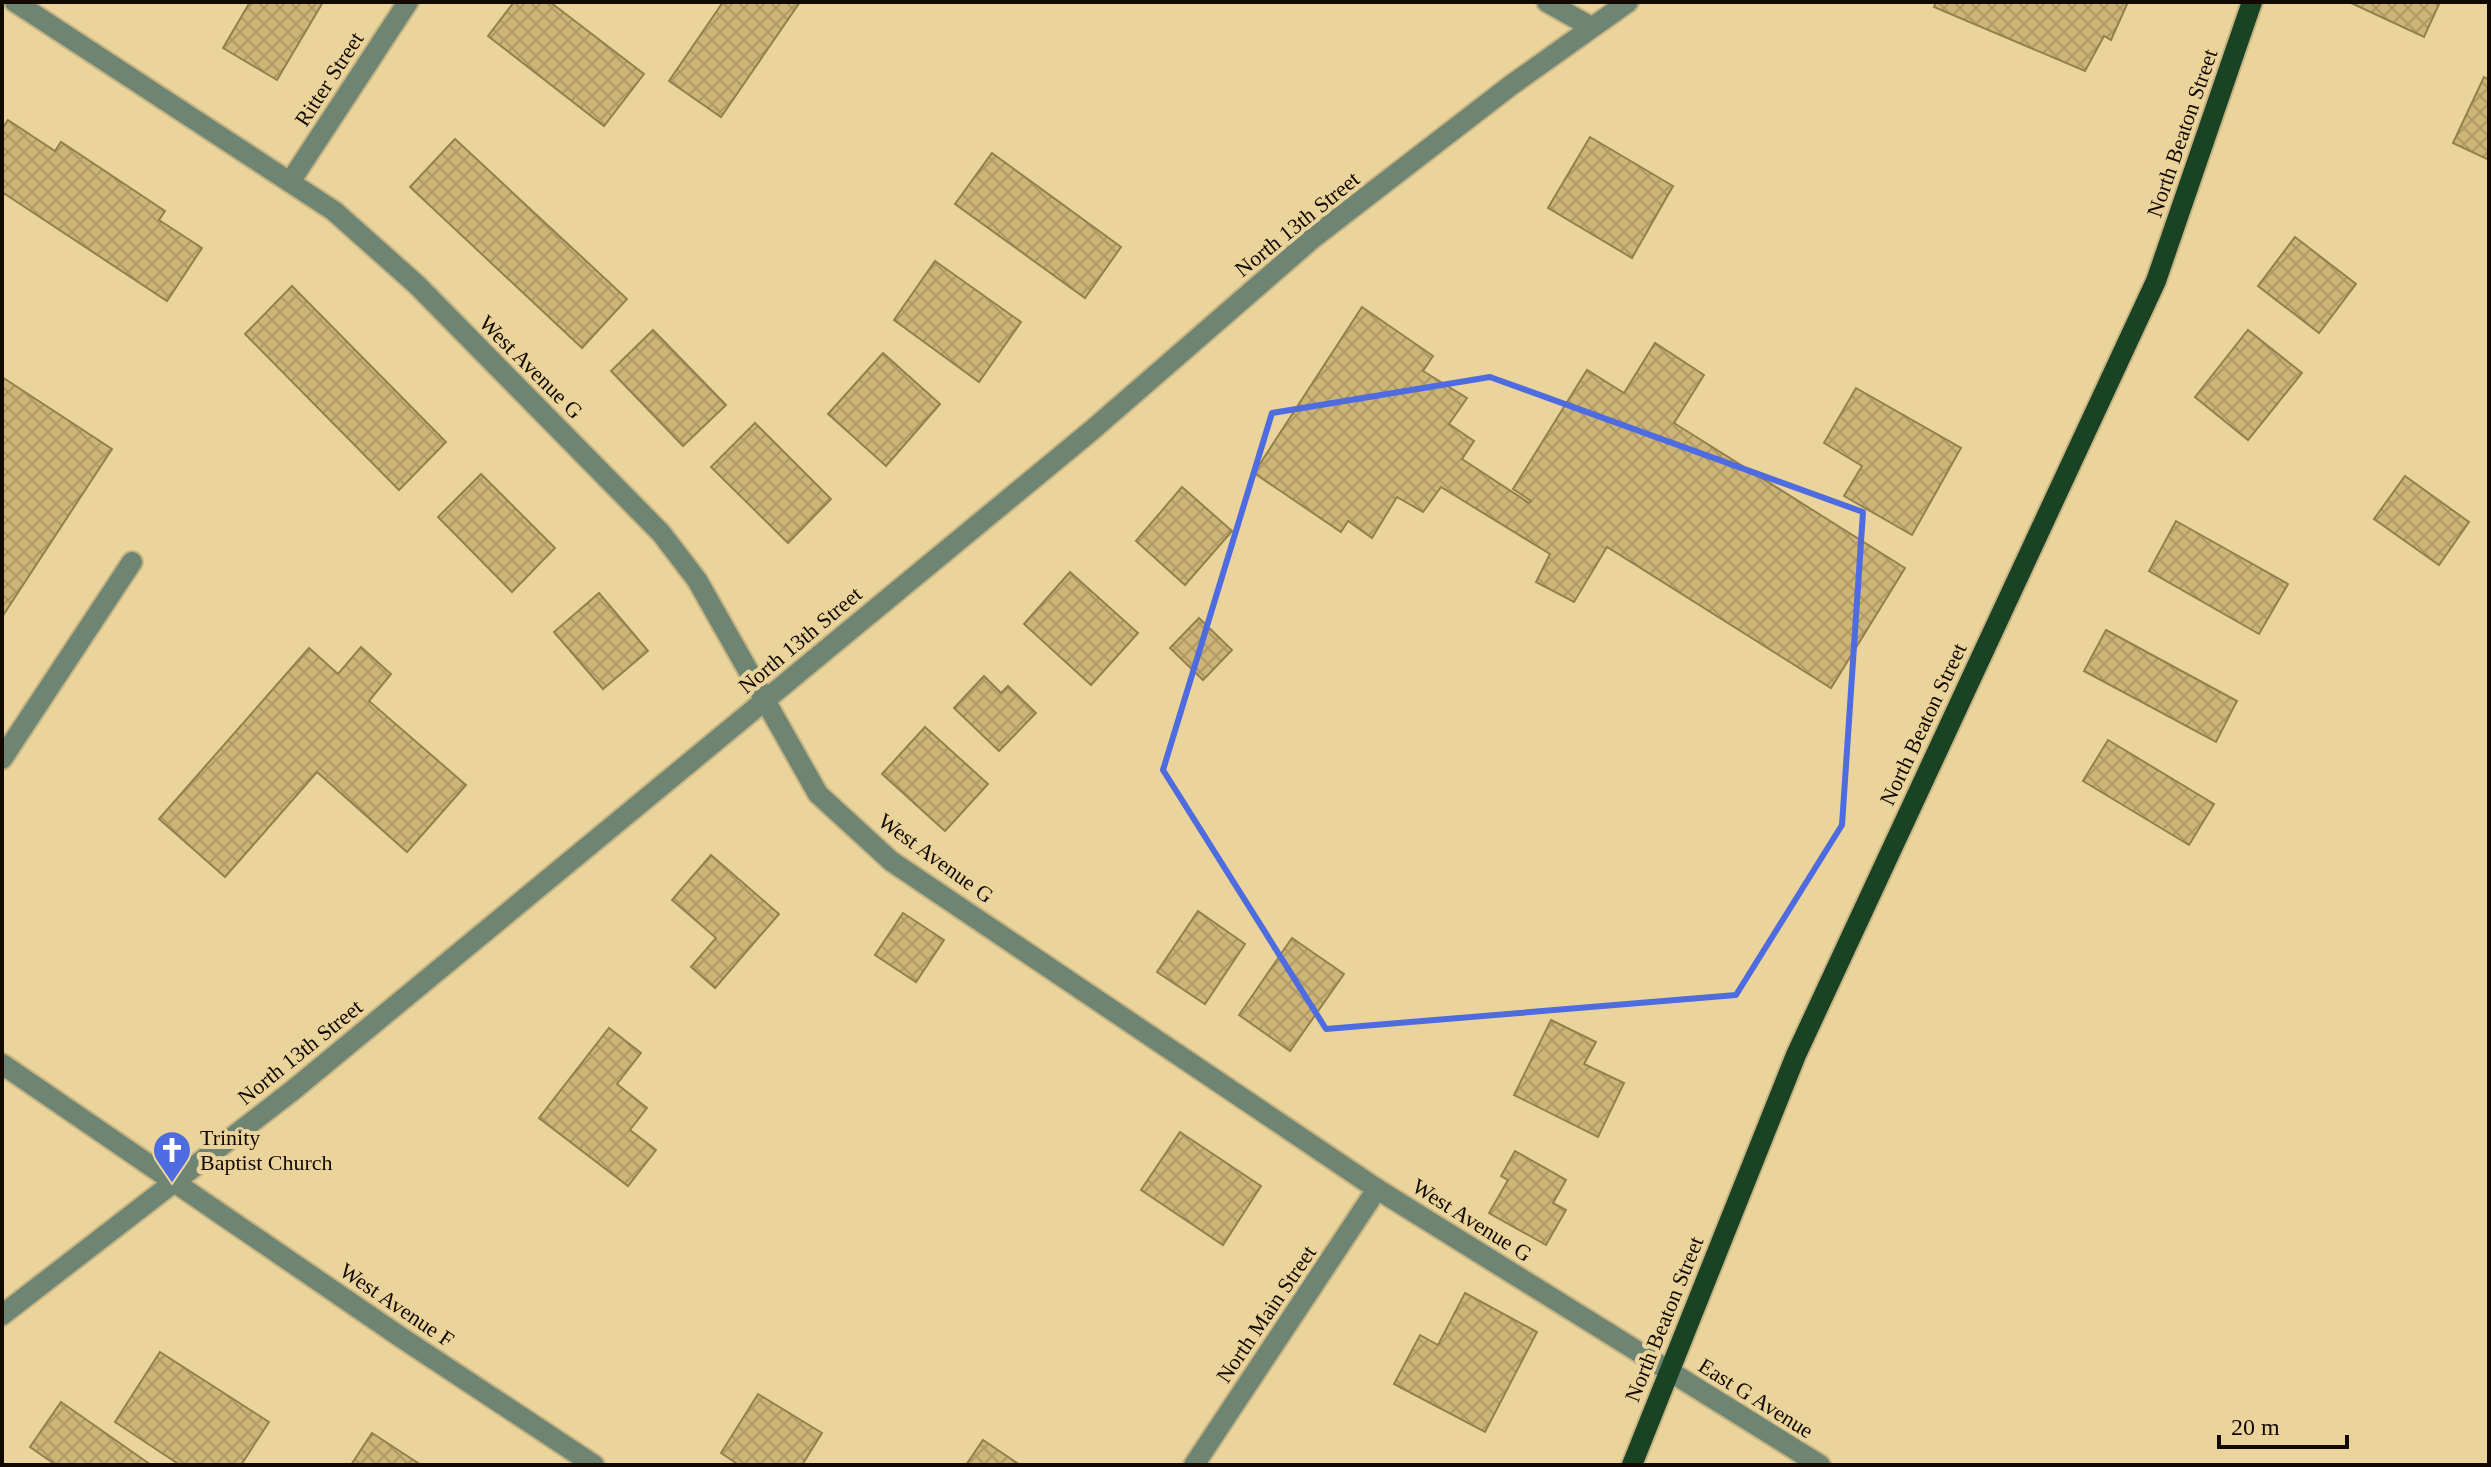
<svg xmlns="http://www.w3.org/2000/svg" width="2491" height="1467" viewBox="0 0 2491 1467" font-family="Georgia,serif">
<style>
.building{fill:url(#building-cross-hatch);stroke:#94804b;stroke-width:2}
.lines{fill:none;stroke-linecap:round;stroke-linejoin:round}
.minor-casing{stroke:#c7b483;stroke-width:24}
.major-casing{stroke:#c7b483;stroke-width:24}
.minor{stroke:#6f8573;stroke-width:20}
.major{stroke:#1a4324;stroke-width:20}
.marked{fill:none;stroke:#4e6bdf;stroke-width:6;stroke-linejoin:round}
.labels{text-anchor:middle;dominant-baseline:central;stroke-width:8;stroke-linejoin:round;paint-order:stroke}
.street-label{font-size:22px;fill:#120a00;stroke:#ead49c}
.poi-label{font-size:22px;fill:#120a00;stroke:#ead49c;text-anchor:start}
</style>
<defs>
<pattern id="building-cross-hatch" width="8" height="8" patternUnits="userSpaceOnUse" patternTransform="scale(2)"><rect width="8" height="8" fill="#cdb578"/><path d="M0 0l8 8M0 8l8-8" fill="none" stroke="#af9a66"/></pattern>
</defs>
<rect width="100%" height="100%" fill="#ead49c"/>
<g class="building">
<polygon points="250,2 323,2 277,80 223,48"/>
<polygon points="514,2 550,2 644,74 604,126 488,36"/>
<polygon points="723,2 800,2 721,117 669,81"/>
<polygon points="1936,2 2128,2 2111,40 2104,36 2085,71 1934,7"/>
<polygon points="2349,2 2440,2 2424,37"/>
<polygon points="2484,77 2489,80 2489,160 2453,143"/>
<polygon points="8,120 55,151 61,142 165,211 159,220 202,248 167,301 2,192 2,129"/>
<polygon points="1590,137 1673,186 1632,258 1548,208"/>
<polygon points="455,139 627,299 582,348 410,187"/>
<polygon points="992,153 1121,247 1085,298 955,204"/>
<polygon points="2295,237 2356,284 2319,333 2258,286"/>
<polygon points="935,261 1021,322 979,382 894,320"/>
<polygon points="292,286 446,442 399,490 245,334"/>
<polygon points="1362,307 1433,356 1423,371 1467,398 1449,424 1474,441 1462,459 1529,503 1531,501 1513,489 1587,370 1624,393 1655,343 1704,375 1674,423 1905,568 1831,688 1607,547 1574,602 1536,582 1550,554 1441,487 1423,512 1397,497 1372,538 1348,521 1341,532 1254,473"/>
<polygon points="653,330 726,405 683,446 611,371"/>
<polygon points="2248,330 2302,373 2248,440 2195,397"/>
<polygon points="883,353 940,404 886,466 828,414"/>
<polygon points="2,377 112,449 2,617"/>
<polygon points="1856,388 1961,448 1912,535 1844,496 1862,466 1824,443"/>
<polygon points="755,423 831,499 788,543 711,467"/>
<polygon points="481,474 555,548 512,592 438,517"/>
<polygon points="2405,476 2469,522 2439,565 2374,519"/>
<polygon points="1182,487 1232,531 1185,585 1136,541"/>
<polygon points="2176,521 2288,584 2259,634 2149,571"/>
<polygon points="1070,572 1138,633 1091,685 1024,624"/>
<polygon points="599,593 648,651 603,689 554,632"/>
<polygon points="1199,618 1232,650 1203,680 1170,648"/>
<polygon points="2106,630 2237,701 2216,742 2084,671"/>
<polygon points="361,647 391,674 369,701 466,785 407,852 317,772 225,877 159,819 309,648 338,674"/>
<polygon points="984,676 1001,693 1008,686 1036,713 999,751 954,708"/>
<polygon points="925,727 988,784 945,831 882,774"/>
<polygon points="2108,740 2214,804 2189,845 2083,781"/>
<polygon points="711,855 779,914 715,988 691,967 716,938 672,900"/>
<polygon points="1198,911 1245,944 1205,1004 1157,972"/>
<polygon points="903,913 944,940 916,982 875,955"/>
<polygon points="1292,938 1344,974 1290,1051 1239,1015"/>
<polygon points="1551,1020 1596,1042 1584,1064 1624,1083 1598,1137 1514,1095"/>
<polygon points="609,1028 641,1053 617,1084 647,1108 630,1130 656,1150 628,1186 539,1118"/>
<polygon points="1180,1132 1261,1186 1223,1245 1141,1190"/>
<polygon points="1515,1151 1566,1180 1553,1203 1566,1210 1546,1245 1489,1213 1508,1180 1501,1176"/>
<polygon points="1465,1293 1537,1332 1485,1432 1394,1384 1420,1335 1438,1345"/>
<polygon points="160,1352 269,1422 241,1465 180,1465 115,1422"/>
<polygon points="758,1394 822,1433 802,1465 739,1465 721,1453"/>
<polygon points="61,1402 151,1465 56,1465 30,1447"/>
<polygon points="372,1433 421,1465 351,1465"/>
<polygon points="983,1440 1020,1465 966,1465"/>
</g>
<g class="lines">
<defs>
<g id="minor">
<polyline points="15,2 334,211 417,285 661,533 697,580 818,794 891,861 1377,1189 1820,1465"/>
<polyline points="1547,2 1591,27"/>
<polyline points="290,182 408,2"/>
<polyline points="2,759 132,562"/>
<polyline points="2,1064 399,1336 594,1465"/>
<polyline points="2,1315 292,1091 1091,431 1313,238 1510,86 1628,2"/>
<polyline points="1194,1465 1377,1189"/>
</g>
<polyline id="major" points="1632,1465 1796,1055 2156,281 2252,2"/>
</defs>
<use href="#minor" class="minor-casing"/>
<use href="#major" class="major-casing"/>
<use href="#minor" class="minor"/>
<use href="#major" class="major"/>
</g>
<path class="marked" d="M 1490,377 L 1863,512 L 1842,825 L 1736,995 L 1326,1029 L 1163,770 L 1272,413 Z"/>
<defs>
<symbol id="church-pin" viewBox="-11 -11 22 30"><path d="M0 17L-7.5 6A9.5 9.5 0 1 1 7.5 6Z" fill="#4e6bdf" stroke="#ead49c"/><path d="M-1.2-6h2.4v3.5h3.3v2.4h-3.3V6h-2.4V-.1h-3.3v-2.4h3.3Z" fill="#fff"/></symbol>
</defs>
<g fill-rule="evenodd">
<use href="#church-pin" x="150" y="1128" width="44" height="60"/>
</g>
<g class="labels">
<g class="street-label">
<text transform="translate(329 79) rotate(-57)">Ritter Street</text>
<text transform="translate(2182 133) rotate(-71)">North Beaton Street</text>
<text transform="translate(1297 224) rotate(-39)">North 13th Street</text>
<text transform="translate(531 367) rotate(45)">West Avenue G</text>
<text transform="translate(800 640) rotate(-40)">North 13th Street</text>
<text transform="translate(1923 724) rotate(-65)">North Beaton Street</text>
<text transform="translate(936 858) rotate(36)">West Avenue G</text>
<text transform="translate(300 1052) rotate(-39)">North 13th Street</text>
<text transform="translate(1472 1220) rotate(32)">West Avenue G</text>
<text transform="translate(397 1305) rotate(34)">West Avenue F</text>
<text transform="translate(1266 1314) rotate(-56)">North Main Street</text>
<text transform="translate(1664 1319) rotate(-68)">North Beaton Street</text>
<text transform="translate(1756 1398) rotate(32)">East G Avenue</text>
</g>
<g class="poi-label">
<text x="200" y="1137">Trinity<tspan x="200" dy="25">Baptist Church</tspan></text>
</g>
</g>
<rect width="2491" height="1467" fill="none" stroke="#120a00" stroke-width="8"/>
<path d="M2219 1435v12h128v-12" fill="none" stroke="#120a00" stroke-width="4"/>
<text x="2231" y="1435" font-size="24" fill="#120a00" stroke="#ead49c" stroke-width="6" paint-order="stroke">20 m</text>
</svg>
